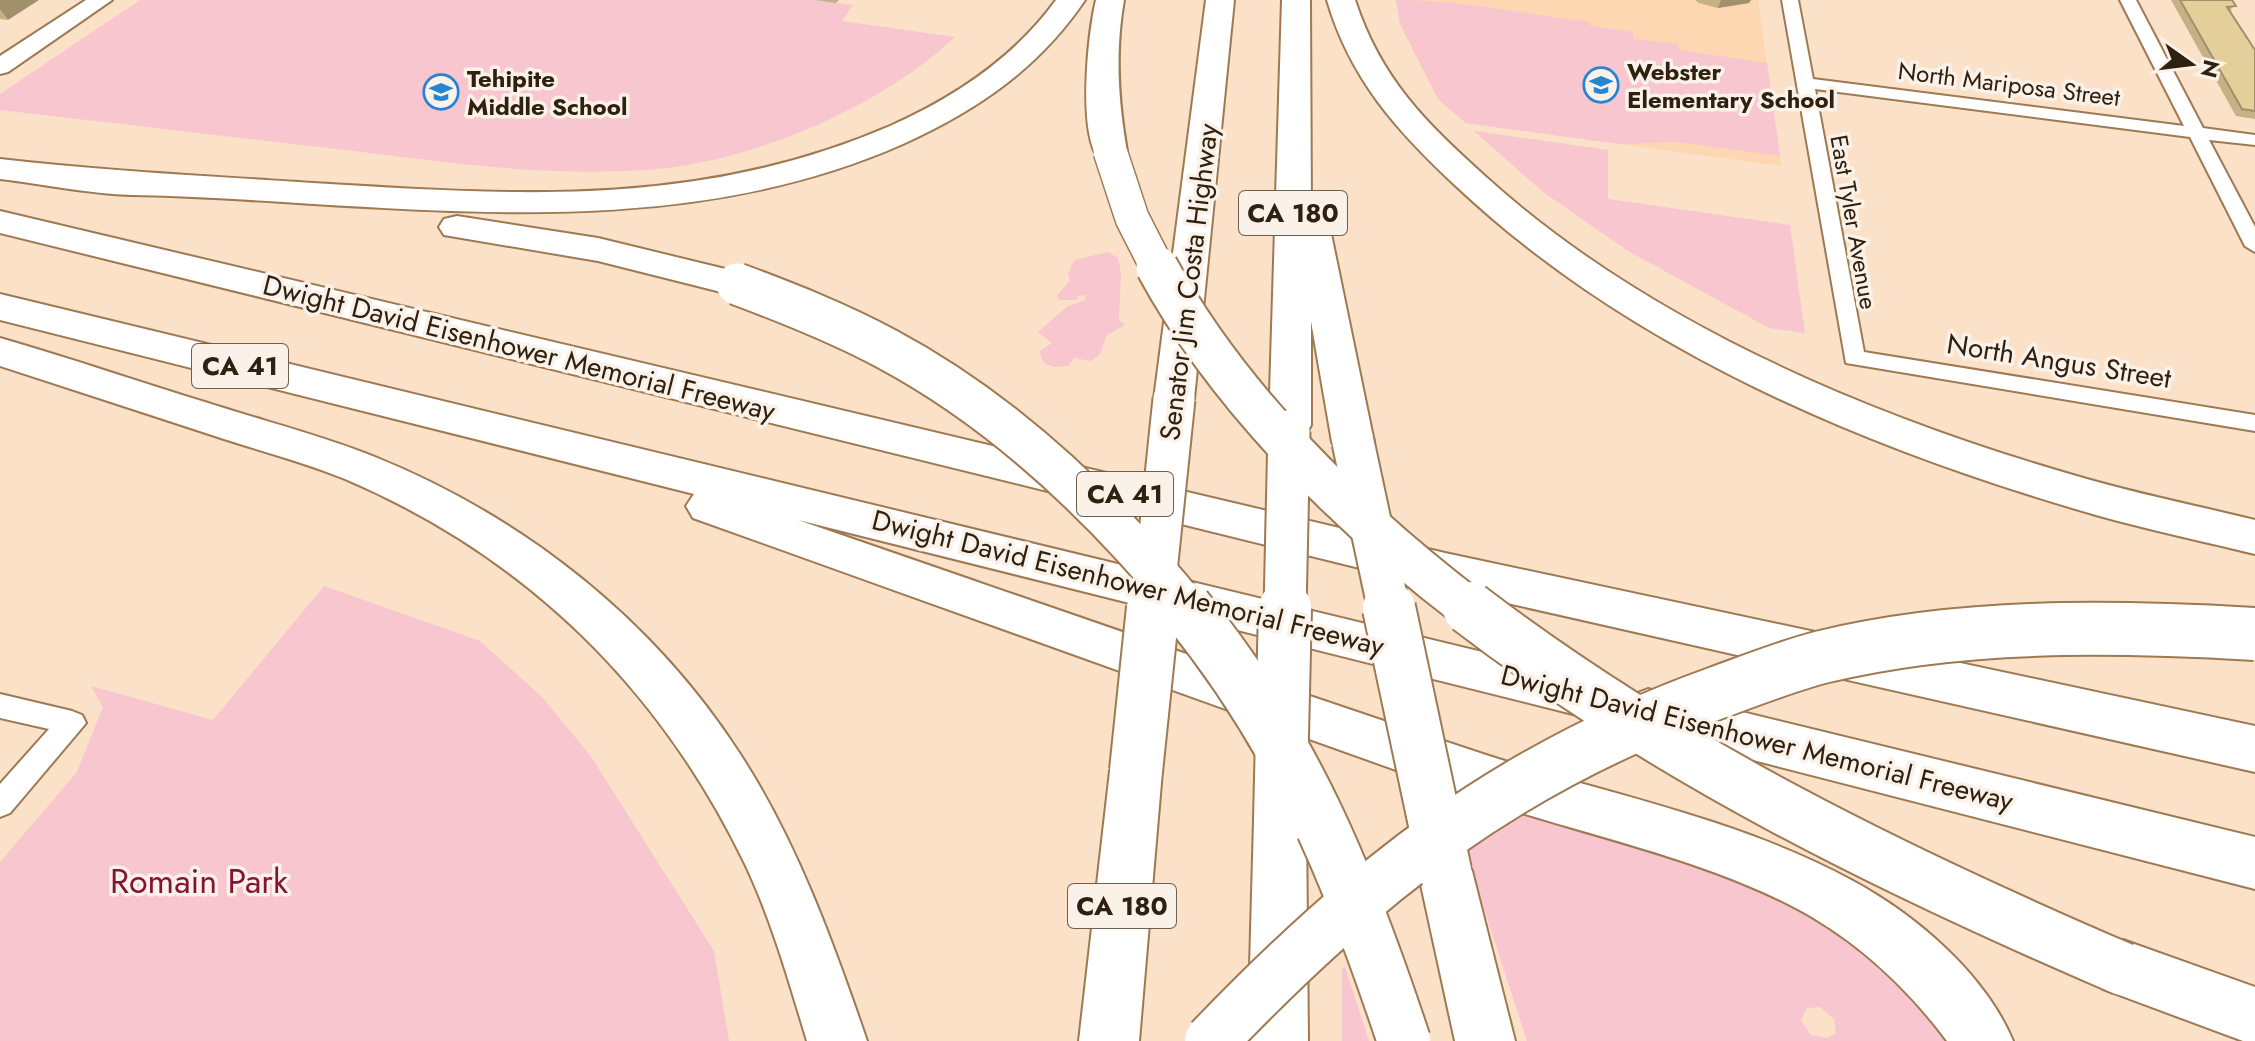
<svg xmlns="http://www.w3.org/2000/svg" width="2255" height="1041" viewBox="0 0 2255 1041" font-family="Jost,sans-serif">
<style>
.built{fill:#fdd7b1}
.green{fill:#f7c6ce;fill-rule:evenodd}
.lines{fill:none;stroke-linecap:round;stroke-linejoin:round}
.street-casing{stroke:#9e7952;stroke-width:4}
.secondary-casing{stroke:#9e7952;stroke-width:4}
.highway-casing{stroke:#9e7952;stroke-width:4}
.street{fill:#fff;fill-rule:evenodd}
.secondary{fill:#fff;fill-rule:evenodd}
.highway{fill:#fff;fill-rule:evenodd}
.highway-bridge-far2-casing{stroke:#9e7952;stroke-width:36;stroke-linecap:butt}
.highway-bridge-far1-casing{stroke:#9e7952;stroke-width:45;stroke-linecap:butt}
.highway-bridge-casing{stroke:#9e7952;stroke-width:56;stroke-linecap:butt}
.highway-bridge-far2{stroke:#fff;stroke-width:33}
.highway-bridge-far1{stroke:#fff;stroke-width:41}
.highway-bridge{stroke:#fff;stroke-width:52}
.wall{fill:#c4b184}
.shaded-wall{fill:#a0906c}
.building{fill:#e4ce9a;stroke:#a0906c;stroke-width:2}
.labels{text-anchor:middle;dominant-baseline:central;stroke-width:7;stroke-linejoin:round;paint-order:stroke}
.far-poi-label{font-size:24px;font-weight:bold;fill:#2f200f;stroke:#faf2e9;text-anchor:start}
.far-street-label{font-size:24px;fill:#2f200f;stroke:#faf2e9}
.shield{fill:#faf2e9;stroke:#6c5f50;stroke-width:2}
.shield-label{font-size:26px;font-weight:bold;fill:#2f200f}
.street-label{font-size:28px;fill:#2f200f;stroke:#faf2e9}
.near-park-label{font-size:34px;fill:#86123a;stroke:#faf2e9}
</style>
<rect width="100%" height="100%" fill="#fae1c8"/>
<polygon class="built" points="1396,0 1758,0 1781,166 1466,123 1438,99 1400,24"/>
<g class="green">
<path d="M 140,0 L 815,0 L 853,5 L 842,21 L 955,37 C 880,108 748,164 644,170 C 540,177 439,161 336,149 C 224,136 112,123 0,110 L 0,94 Z"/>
<path d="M 1396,0 C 1461,0 1525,14 1590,22 L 1590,26 L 1633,32 L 1633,39 L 1678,44 L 1679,50 L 1767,63 L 1780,156 L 1678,142 L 1620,144 L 1466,123 L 1438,99 L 1400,24 Z"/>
<polygon points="1474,131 1608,150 1608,199 1790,225 1805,333 1769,328 1628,251 1543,192"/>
<polygon points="1108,252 1118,258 1121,273 1119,320 1125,325 1107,335 1100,354 1091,361 1074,358 1068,366 1054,367 1044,363 1039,352 1052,343 1038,332 1068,306 1085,300 1086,295 1078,296 1076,300 1059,300 1057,296 1070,280 1068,274 1074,260"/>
<polygon points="324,586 480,641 542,697 590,755 714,951 729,1041 0,1041 0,862 77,772 103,707 91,686 213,720"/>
<path d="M 1525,810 L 1649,850 L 1758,889 L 1810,912 L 1896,973 L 1952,1041 L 1527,1041 L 1465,850 ZM 1820,1007 L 1834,1019 L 1836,1033 L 1827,1038 L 1811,1035 L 1801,1020 L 1807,1008 Z"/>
<polygon points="1345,967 1369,1041 1342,1041 1342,969"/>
</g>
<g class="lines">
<defs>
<g id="street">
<polygon points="1782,0 1798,0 1813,79 2184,126 2120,0 2136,0 2203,128 2255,135 2255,145 2209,140 2255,227 2255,252 2245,246 2190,137 1815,89 1864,352 2255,415 2255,431 1846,363"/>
<polygon points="0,694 72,711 82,715 86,723 10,813 0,817 0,784 49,729 0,718"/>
</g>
<polygon id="secondary" points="86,0 112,0 8,72 0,74 0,56"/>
<g id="highway">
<path d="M 1056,0 L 1085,0 C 1039,68 978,110 903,144 C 715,227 514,216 313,204 C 253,200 192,196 132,195 C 89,194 43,184 0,179 L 0,159 C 104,171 208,176 313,183 C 517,195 697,209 890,126 C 955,97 1014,58 1056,0 Z"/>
<path d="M 1096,0 L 1124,0 C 1115,51 1118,100 1127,151 L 1122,158 L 1110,161 L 1098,158 C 1078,129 1088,34 1096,0 Z"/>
<polygon points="1206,0 1234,0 1194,399 1188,409 1174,413 1160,409 1154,399"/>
<polygon points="1282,0 1310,0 1311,213 1324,216 1329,224 1374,442 1368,453 1353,457 1338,453 1332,442 1311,321 1311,425 1305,436 1290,440 1275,436 1269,425"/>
<path d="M 1327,0 L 1355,0 C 1381,79 1425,122 1486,177 C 1646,322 1867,415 2073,475 C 2133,493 2194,505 2255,520 L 2255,554 C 2202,541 2149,530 2096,515 C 1867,449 1631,351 1456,186 C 1397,131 1350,79 1327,0 Z"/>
<polygon points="0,211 1445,553 2255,726 2255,772 1445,589 0,233"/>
<polygon points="457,216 598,238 750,275 756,284 750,293 737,296 598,261 444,235 439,227 444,219"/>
<path d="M 0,294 L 1598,680 L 1606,695 L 1598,710 L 1581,716 L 798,520 C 1028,599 1258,680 1489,756 C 1610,795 1740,819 1853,881 C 1916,915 1985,974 2013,1041 L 1947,1041 C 1906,986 1854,938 1792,906 C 1690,854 1574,833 1466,795 C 1208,703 950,610 693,518 L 686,506 L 694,494 L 0,320 Z"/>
<path d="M 0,338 C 70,358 139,382 208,403 C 263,421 321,435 375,457 C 523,517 653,619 740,754 C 797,842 833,942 867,1041 L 807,1041 C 789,982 772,921 745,864 C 660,688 526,556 345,479 C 306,463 264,452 224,439 C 150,415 75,390 0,366 Z"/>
<polygon points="1648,689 2255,837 2255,889 1648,733 1630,726 1623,711 1630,696"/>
<polygon points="1136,748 1154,755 1162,771 1139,1041 1079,1041 1110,771 1118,755"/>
<polygon points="1280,795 1299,803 1306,820 1308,1041 1248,1041 1254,820 1261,803"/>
<polygon points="1445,845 1464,853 1472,871 1515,1041 1455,1041 1418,871 1426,853"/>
<polygon points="2123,940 2255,987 2255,1041 2243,1041 2103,989 2094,969 2103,949"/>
</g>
</defs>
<use href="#street" class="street-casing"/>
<use href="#secondary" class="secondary-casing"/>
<use href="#highway" class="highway-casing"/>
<use href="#street" class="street"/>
<use href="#secondary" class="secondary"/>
<use href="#highway" class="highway"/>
<defs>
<polyline id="highway-bridge-far2" points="1110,151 1132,218 1158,269"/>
<g id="highway-bridge-far1">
<path d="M 1157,267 C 1229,400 1352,519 1471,610"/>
<path d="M 737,284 C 788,303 839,323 887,349 C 1005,412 1104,507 1188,610"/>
<polyline points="1353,442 1389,610"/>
<polyline points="1152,610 1174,399"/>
<polyline points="1285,610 1289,431"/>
</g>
<g id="highway-bridge">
<path d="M 1186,608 C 1296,743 1350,878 1404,1041"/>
<polyline points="1389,608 1445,871"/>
<path d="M 1469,608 C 1669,761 1892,870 2123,969"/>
<polyline points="1136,771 1153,608"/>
<polyline points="1280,820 1285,608"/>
<path d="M 1211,1041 C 1366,880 1506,768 1719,692 C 1752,680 1787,666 1822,657 C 1962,623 2112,626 2255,634"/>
</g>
</defs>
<use href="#highway-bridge-far2" class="highway-bridge-far2-casing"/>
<use href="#highway-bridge-far1" class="highway-bridge-far1-casing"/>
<use href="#highway-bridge" class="highway-bridge-casing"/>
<use href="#highway-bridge-far2" class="highway-bridge-far2"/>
<use href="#highway-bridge-far1" class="highway-bridge-far1"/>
<use href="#highway-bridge" class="highway-bridge"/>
</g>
<g class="wall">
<polygon points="0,0 8,20 0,19"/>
<polygon points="815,0 839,0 836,3"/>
<polygon points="1695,0 1751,0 1749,3 1718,8 1699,3"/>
<polygon points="2171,0 2232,0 2231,13 2255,50 2255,119 2236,116"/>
</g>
<g class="shaded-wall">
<polygon points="0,0 39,0 8,20 0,9"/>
<polygon points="1721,0 1751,0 1749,3 1718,8"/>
</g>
<polygon class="building" points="2180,0 2232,0 2236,6 2227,7 2255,50 2255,111 2242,109"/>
<defs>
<symbol id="school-ring" viewBox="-11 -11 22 22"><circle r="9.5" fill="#faf2e9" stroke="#2585d1" stroke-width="1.5"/><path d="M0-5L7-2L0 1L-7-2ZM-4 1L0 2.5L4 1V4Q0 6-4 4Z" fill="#2585d1"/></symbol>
</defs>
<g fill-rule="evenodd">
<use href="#school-ring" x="1581" y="65" width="40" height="40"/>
<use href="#school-ring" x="421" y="72" width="40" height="40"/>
</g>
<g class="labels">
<g class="far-poi-label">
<text x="1627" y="71">Webster<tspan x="1627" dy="28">Elementary School</tspan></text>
<text x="467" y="78">Tehipite<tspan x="467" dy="28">Middle School</tspan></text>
</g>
<g class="far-street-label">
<text transform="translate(2009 84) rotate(7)">North Mariposa Street</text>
<text transform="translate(1854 222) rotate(80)">East Tyler Avenue</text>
</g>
<g class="shield">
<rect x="1239" y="191" width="108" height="44" rx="6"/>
<rect x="192" y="344" width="96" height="44" rx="6"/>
<rect x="1077" y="472" width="96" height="44" rx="6"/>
<rect x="1068" y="884" width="108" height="44" rx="6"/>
</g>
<g class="shield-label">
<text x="1293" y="213">CA 180</text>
<text x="240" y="366">CA 41</text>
<text x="1125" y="494">CA 41</text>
<text x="1122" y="906">CA 180</text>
</g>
<g class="street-label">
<text transform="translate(1189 282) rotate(-83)">Senator Jim Costa Highway</text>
<text transform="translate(519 348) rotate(14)">Dwight David Eisenhower Memorial Freeway</text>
<text transform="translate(2059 361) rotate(9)">North Angus Street</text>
<text transform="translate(1128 583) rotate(14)">Dwight David Eisenhower Memorial Freeway</text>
<text transform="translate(1757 738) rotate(14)">Dwight David Eisenhower Memorial Freeway</text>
</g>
<g class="near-park-label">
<text x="199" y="881">Romain Park</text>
</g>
</g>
<g transform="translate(2191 64) rotate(104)" stroke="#faf2e9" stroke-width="6" paint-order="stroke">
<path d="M0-6L14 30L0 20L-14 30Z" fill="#2f200f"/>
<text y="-12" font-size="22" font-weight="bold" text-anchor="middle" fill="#2f200f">N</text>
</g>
</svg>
